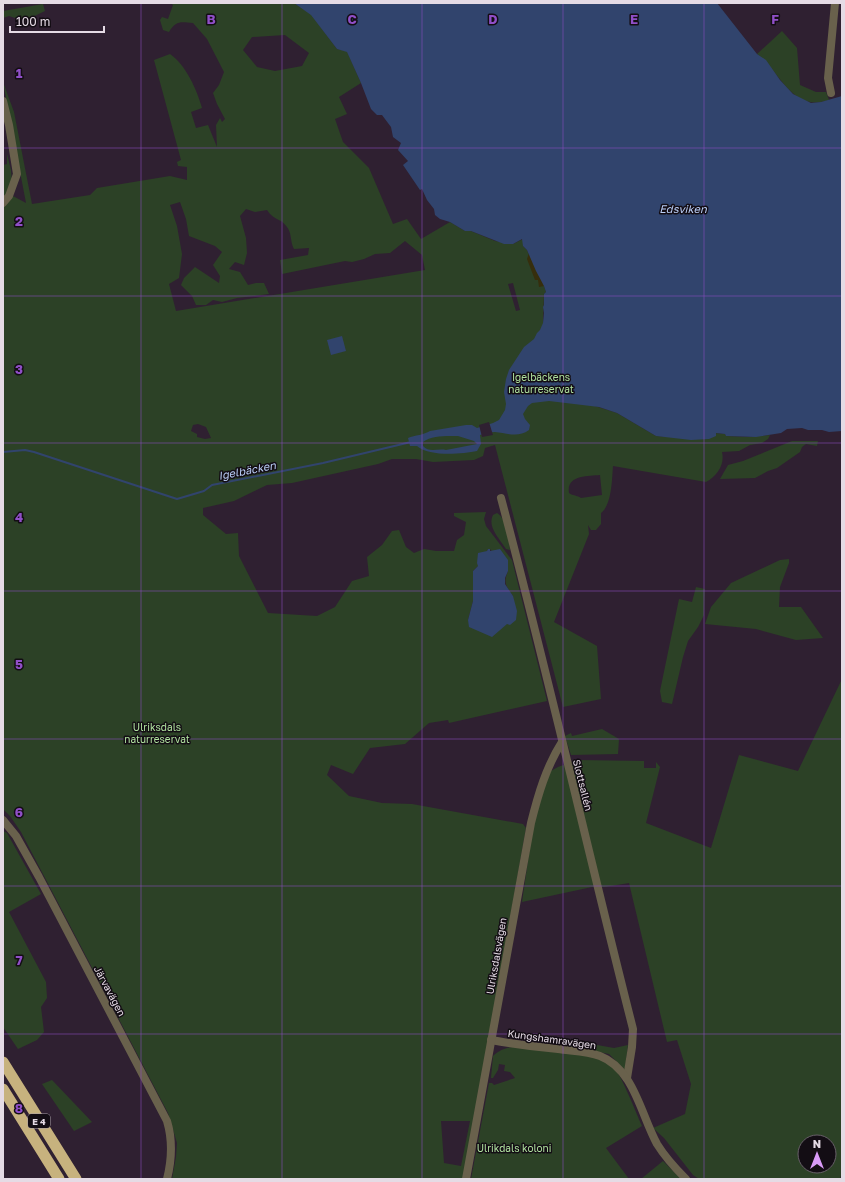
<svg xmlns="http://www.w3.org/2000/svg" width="845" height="1182" viewBox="0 0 845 1182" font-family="'Golos Text',sans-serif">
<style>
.green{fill:#2c4126;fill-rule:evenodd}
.sand{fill:#362e0d}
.water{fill:#31446d;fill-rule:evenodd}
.pier{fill:#2f2031}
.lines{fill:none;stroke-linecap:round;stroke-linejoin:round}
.stream{stroke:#31446d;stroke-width:2}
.minor{stroke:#69614c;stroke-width:8}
.highway{stroke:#c7b27e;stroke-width:11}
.grid{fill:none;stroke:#904fc7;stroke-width:1;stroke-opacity:0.55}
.labels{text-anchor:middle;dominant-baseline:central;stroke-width:3;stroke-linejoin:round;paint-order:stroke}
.shield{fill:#130d14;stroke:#a69da6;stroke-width:1}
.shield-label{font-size:9px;font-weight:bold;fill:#e5dbe5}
.park-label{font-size:10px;fill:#b0e29f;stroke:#130d14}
.street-label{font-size:10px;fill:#e5dbe5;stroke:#130d14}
.water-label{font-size:11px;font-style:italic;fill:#bacef7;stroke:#130d14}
.grid-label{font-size:13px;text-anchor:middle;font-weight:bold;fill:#904fc7;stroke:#130d14;stroke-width:3;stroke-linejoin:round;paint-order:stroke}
</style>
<rect width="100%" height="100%" fill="#2f2031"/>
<g class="green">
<path d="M 170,3 L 294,3 L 311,14 L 337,49 L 347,51 L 361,83 L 339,97 L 347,114 L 335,119 L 343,142 L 369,168 L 393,224 L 407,219 L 421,239 L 450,222 L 465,231 L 471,231 L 495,241 L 513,244 L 523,239 L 523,246 L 527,250 L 536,271 L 544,286 L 546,292 L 544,294 L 543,323 L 595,406 L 617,413 L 656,436 L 673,437 L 715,433 L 725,434 L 726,436 L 748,437 L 770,435 L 768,439 L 762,443 L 750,445 L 739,451 L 722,452 C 725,465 717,476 706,482 L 613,466 C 612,478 612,505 601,513 L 601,524 L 596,530 L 591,530 L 588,525 L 589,534 L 554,622 L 597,646 L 601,699 L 563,707 L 495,445 L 485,448 L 483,456 L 474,460 L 433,462 L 416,459 L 392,459 L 378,464 L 292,483 L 267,485 L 234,501 L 203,508 L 203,515 L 226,534 L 238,533 L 239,556 L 268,613 L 317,616 L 335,607 L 352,581 L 369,576 L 367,557 L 382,545 L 392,531 L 399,530 L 406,547 L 414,553 L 424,549 L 436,551 L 454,551 L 457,540 L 464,535 L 466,522 L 454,516 L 454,513 L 486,512 L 484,519 L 486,526 L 512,560 L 547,701 L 449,723 L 448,720 L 429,723 L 405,744 L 370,748 L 353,774 L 331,765 L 327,775 L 349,796 L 382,803 L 412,804 L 523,824 L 526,828 L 464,1179 L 172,1179 L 176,1157 L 177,1143 L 168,1113 L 21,832 L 10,816 L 3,809 L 3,165 L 7,164 L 7,154 L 11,170 L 13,196 L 26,203 L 3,82 L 14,112 L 32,204 L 90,195 L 97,188 L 170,176 L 187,180 L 187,167 L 178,166 L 177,162 L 181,160 L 154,60 L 170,54 C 186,65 197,90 202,108 L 191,112 L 196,128 L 208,125 L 217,147 L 216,125 L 220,118 L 222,122 L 225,119 L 217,104 L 213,93 L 219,85 L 224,72 L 207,39 L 193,23 C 181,22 176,20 169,32 L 163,30 L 160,20 L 162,17 L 168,19 L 173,5 ZM 285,35 L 309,53 L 302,66 L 275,71 L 257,67 L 243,50 L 252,37 ZM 180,202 L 186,219 L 189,236 L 215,246 L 222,252 L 213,265 L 220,276 L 219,283 L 195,267 L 184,278 L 181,285 L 192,296 L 196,305 L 206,305 L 213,300 L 222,302 L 237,298 L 269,294 L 264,283 L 256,283 L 248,285 L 240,272 L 229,269 L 235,262 L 244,265 L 247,253 L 246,238 L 240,216 L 246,209 L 255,212 L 267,210 C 274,221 281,218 287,227 C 292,233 290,242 294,249 L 309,248 L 308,255 L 280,260 L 282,274 L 345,261 L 352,262 L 364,259 L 375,254 L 390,253 L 405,241 L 422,255 L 425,270 L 176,311 L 169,284 L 179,278 L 182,254 L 177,226 L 170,205 ZM 513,283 L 520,310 L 516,311 L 508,284 ZM 198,424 L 206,427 L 211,438 L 205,439 L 197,437 L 197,434 L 191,431 L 193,425 ZM 600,475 L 602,495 L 581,498 C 577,495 573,496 569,493 C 566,475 588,476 600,475 ZM 488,549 L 490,549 L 508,571 C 503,583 506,586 513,596 L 468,620 L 473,601 L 473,571 L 478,566 ZM 441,1121 L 470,1121 L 461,1166 L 444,1163 Z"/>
<polygon points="43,4 45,11 24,21 9,16 3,18 3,11"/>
<path d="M 782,31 L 797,48 L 800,85 L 816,92 L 826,92 L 829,100 C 792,113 780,71 757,54 Z"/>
<polygon points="792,441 818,441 817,446 806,444 802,447 800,452 777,468 768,471 755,478 720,479 728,465 743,461"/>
<path d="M 497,513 C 507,519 509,539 510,550 L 506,549 C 500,539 487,527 493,515 Z"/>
<polygon points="789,559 789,563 780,587 779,607 801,607 823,638 796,640 756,629 705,624 711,607 731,583 780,560"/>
<polygon points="696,587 705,589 704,615 698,627 688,641 683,657 672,704 662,702 660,691 679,599 692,602"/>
<path d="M 842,679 L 842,1172 L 840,1179 L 699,1179 L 693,1175 L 664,1138 L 653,1128 L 685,1114 L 691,1084 L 677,1040 L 667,1042 L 629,883 L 605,887 L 592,887 L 522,902 L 533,826 L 549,772 L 558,767 L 577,760 L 644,761 L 644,768 L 656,768 L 656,762 L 660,767 L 646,823 L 711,848 L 739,755 L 798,771 ZM 805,1142 L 829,1142 L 829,1166 L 805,1166 Z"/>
<polygon points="602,729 619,739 618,754 571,755 565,736 571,733 572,736"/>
<polygon points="3,831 7,833 41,894 9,912 46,982 47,998 41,1007 44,1032 37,1040 18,1049 3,1027"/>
<polygon points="569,1040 614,1048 628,1045 625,1070 609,1054 568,1046"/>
<path d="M 521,1046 C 544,1050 593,1052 612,1065 C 620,1071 637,1115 642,1126 L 606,1148 L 629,1179 L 471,1179 L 489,1083 L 492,1083 L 494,1085 L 515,1078 L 510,1072 L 504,1071 L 505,1065 L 499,1064 L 498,1070 L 493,1078 L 491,1078 L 493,1056 C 502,1048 509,1047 521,1046 Z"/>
<polygon points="52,1080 92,1122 74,1131 42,1084"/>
<polygon points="663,1161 681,1179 641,1179"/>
</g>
<polygon class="sand" points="529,253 544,286 539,287 538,280 535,280 527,259"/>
<g class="water">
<path d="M 294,3 L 717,3 L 757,54 L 766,60 L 780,80 L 793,94 L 811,103 L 821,102 L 842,96 L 842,431 L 829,432 L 822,430 L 808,430 L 802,428 L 787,429 L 781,433 L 756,437 L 726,436 L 725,434 L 716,433 L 716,436 L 709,439 L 691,440 L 656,436 L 617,413 L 599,407 L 549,401 L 532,403 L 528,406 L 523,414 L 525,419 L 530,425 L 529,430 C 518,438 507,433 495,432 C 490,432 485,434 480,435 L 481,444 L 477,451 C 462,454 429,457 417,446 L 410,446 L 408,438 C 415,435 424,435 430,431 L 466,425 L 472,425 L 477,428 L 493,423 L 499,420 L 505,410 L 506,404 L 504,392 L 506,379 L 509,370 L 524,347 L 534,339 L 537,333 L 540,330 L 543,323 L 544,313 L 543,307 L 544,305 L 544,294 L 546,292 L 544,286 L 536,271 L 527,250 L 523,246 L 522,239 L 513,244 L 504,244 L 471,231 L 465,231 L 450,222 L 440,219 L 435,215 L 434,209 L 427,200 L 422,189 L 420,190 L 403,165 L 408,161 L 398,150 L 401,143 L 393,137 L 391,127 L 382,115 L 377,115 L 371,109 L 361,83 L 347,52 L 337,49 L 311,15 ZM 458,436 L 474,441 L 477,444 L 446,450 C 438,448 429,453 423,446 L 423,442 C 432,435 447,436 458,436 Z"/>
<polygon points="342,336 346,351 331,355 327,340"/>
<polygon points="488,549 490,549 490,551 500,549 508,560 508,571 505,578 505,584 513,596 517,611 516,620 510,625 507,624 492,637 469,627 468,620 473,601 473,571 478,566 477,563 478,553 487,551"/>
</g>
<polygon class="pier" points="489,422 493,435 482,437 479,425"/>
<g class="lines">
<polyline class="stream" points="3,452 25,450 34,452 177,499 204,491 212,485 323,463 411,442"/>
<g class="minor">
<polyline points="831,93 828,78 835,3"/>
<polyline points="3,101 9,125 17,174 9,196 3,203"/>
<path d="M 501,498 C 548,674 588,852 633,1029 L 632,1047 L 627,1078"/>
<path d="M 3,820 L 16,836 L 39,877 L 167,1121 C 173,1141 172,1159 167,1179"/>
<path d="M 491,1040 C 513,1044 536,1047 558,1049 C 572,1051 587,1051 600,1056 C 634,1069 641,1115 657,1144 C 665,1157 675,1168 686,1179"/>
<path d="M 466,1179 L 531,823 C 538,795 546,767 562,742"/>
</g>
<g class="highway">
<polyline points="3,1062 76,1179"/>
<polyline points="3,1089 59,1179"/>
</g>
</g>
<path class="grid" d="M 141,3 L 141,1179M 282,3 L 282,1179M 422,3 L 422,1179M 563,3 L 563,1179M 704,3 L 704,1179M 3,148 L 842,148M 3,296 L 842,296M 3,443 L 842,443M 3,591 L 842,591M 3,739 L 842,739M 3,886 L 842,886M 3,1034 L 842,1034"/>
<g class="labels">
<rect class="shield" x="28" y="1114" width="22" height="14" rx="3"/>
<g class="shield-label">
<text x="39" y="1121">E 4</text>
</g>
<g class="park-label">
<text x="541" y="377">Igelbäckens<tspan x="541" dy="12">naturreservat</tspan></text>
<text x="157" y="727">Ulriksdals<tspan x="157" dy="12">naturreservat</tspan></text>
<text x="514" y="1148">Ulrikdals koloni</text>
</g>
<g class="street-label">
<text transform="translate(583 785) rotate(76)">Slottsallén</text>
<text transform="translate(496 956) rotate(-80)">Ulriksdalsvägen</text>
<text transform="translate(110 991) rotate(62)">Järvavägen</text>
<text transform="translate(552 1039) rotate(8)">Kungshamravägen</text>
</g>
<g class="water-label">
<text x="683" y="208">Edsviken</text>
<text transform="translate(247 470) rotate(-11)">Igelbäcken</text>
</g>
</g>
<g class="grid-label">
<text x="211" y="24">B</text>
<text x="352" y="24">C</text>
<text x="493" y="24">D</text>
<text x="634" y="24">E</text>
<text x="775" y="24">F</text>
<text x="19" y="78">1</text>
<text x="19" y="226">2</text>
<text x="19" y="374">3</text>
<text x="19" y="522">4</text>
<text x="19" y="669">5</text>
<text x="19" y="817">6</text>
<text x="19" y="965">7</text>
<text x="19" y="1113">8</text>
</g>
<rect width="845" height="1182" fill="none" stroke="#e5dbe5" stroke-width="8"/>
<g transform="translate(817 1154)"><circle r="19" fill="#130d14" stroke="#675f68"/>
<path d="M0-3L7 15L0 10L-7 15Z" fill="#d99af7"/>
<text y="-6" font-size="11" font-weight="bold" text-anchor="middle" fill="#e5dbe5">N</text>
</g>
<path d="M10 26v6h94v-6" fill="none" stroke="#e5dbe5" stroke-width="2"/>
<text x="16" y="26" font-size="12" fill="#e5dbe5" stroke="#130d14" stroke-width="3" paint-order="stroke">100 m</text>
</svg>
